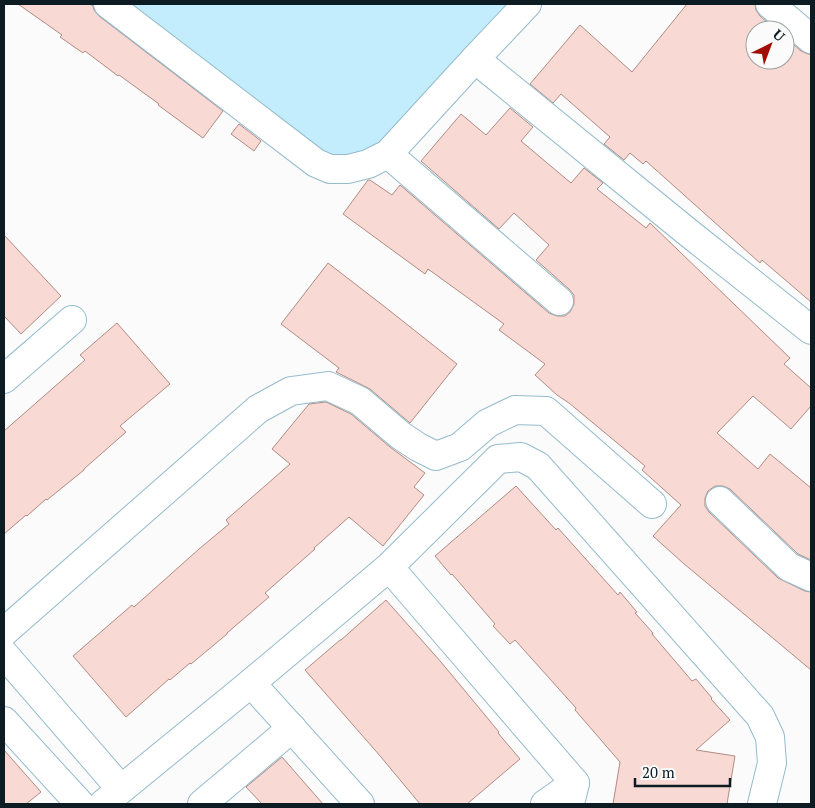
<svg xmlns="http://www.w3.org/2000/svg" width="815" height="808" viewBox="0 0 815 808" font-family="'PT Serif',serif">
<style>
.green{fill:#c3ecfd}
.building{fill:#f8d9d3;stroke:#b18b84}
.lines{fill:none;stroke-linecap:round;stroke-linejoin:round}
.street-casing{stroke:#94bbcc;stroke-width:30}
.street{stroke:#fff;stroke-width:28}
</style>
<rect width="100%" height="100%" fill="#fbfbfb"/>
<polygon class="green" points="108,4 527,4 388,154 348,169"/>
<g class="building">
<polygon points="18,4 90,4 93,6 94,10 99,16 223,111 203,138 158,105 159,104 119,75 118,76 85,51 83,53 60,37 62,35"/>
<polygon points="687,4 755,4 756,10 760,16 776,30 755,30 755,60 785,60 785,37 801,51 808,54 811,54 811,302 762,260 760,263 646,161 643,164 630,153 624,160 604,144 610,137 561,94 553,103 530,84 580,25 632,72"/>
<polygon points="510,108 533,127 521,141 571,183 584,168 603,183 597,189 646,228 650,223 790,358 784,364 811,388 811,406 791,429 753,396 717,433 758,469 770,454 811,488 811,560 798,554 730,489 723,486 715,486 708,491 705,498 705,506 709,512 778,578 805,591 811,592 811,670 683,563 653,536 681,505 642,470 645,466 569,403 557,395 535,375 545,364 499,330 504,324 428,269 425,274 343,214 368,180 370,180 392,195 400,185 549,313 557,316 565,316 570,312 574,304 574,295 569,289 536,260 549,245 514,213 499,229 421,161 461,114 486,135"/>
<polygon points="239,124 261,141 254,151 231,134"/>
<polygon points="4,235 61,296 21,334 4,316"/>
<polygon points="328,263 385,307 457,364 410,423 370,389 336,372 339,368 281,324"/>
<polygon points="117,323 170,384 120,426 126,432 84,469 84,470 47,500 46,499 27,516 26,515 4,534 4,431 85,360 80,355"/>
<polygon points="326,402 351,414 390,447 425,473 414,487 424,495 383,546 349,517 314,548 315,549 265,593 269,597 227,633 227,634 191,664 190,663 170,680 169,679 126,717 73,656 132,605 134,607 199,549 229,524 226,520 290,464 272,449 309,404"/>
<polygon points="516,486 556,530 558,528 618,595 620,592 637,612 635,613 653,633 652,634 692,681 696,679 712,698 711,699 730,720 696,750 735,756 727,804 613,804 620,762 575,710 576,708 515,640 510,644 493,626 495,624 452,574 451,575 435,556"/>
<polygon points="386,600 441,662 499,732 498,733 520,759 467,804 420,804 381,757 305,670 340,640 341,640"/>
<polygon points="4,750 41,792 26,804 4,804"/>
<polygon points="282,757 323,804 262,804 246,787"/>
</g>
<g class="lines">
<defs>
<g id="street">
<polyline points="108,4 316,163 330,169 348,169 368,164 388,154 475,59 527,4"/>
<polyline points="770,4 811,39"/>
<polyline points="475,59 690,234 811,330"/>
<polyline points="388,154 559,301"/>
<polyline points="4,379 72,320"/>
<polyline points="720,501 789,567 811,577"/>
<polyline points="389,567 575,783 570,804"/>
<polyline points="4,632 258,409 291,391 328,386 360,401 400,435 418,447 436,456 460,447 488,423 515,410 546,411 652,504"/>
<polyline points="4,654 121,789"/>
<polyline points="251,683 389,567 498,459 521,457 538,466 760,716 770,737 772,763 762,804"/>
<polyline points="4,721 80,804"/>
<polyline points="103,804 251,683 360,804"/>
<polyline points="202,804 292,728"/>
<polyline points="545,804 575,783"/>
</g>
</defs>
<use href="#street" class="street-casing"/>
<use href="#street" class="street"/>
</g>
<rect width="815" height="808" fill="none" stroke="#0c1c22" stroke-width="10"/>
<g transform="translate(770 45) rotate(42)"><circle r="24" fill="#fbfbfb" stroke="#9ba2a4"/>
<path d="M0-4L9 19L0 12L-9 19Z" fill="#a20b02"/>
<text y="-8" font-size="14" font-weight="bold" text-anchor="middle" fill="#0c1c22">U</text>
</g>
<path d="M635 778v8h95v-8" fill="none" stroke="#0c1c22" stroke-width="2.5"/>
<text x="642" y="778" font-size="15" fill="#0c1c22" stroke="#fbfbfb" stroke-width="4" paint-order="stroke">20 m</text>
</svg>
